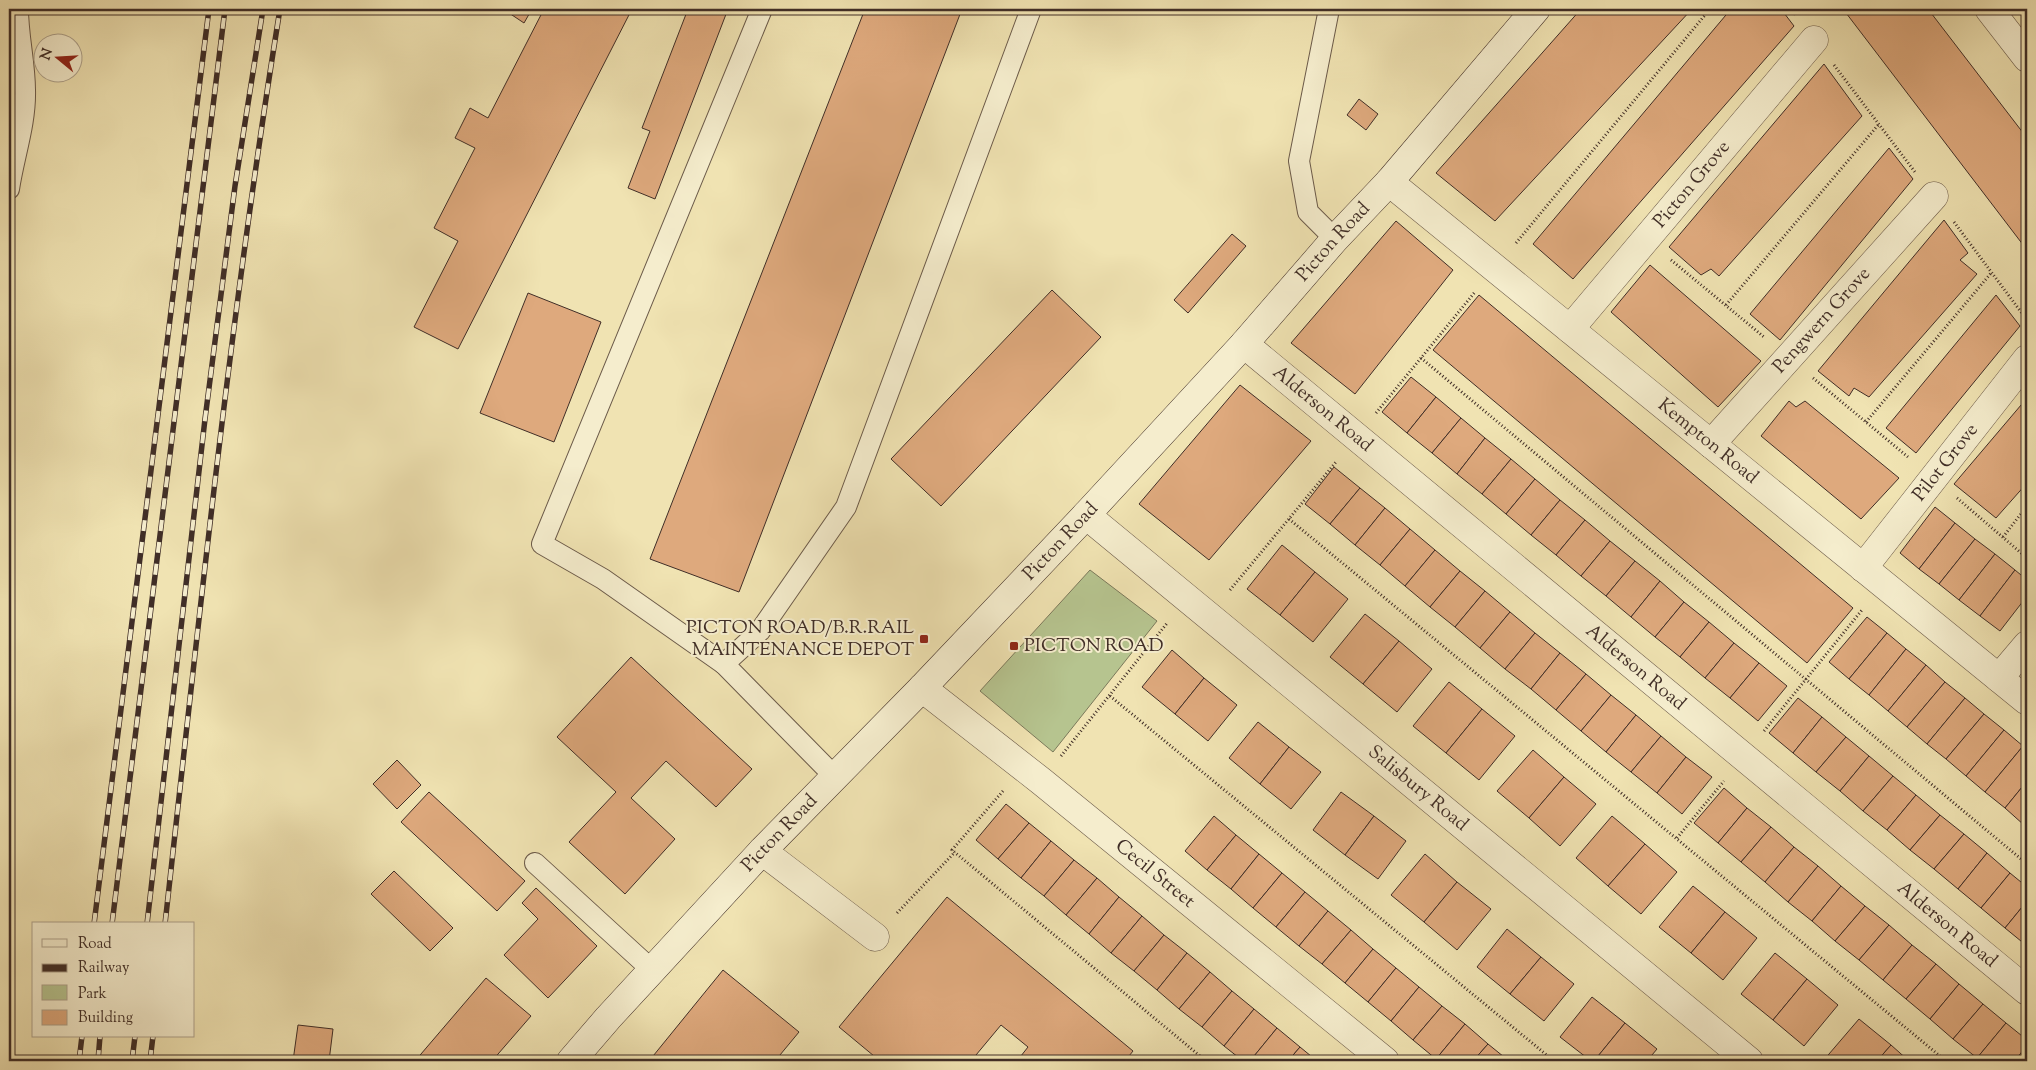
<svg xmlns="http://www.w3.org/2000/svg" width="2036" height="1070" viewBox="0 0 2036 1070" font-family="'Sorts Mill Goudy',serif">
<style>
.green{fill:#b6c48f;stroke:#7b795b}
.building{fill:#dea97d;stroke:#402e27}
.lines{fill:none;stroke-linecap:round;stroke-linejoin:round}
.service-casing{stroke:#6c5b4a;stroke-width:22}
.minor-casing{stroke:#6c5b4a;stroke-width:29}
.secondary-casing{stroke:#402e27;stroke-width:29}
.path{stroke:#402e27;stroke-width:3;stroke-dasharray:1 2.5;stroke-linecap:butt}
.service{stroke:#f5edcd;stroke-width:20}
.minor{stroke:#f5edcd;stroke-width:28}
.secondary{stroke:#f5edcd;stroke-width:28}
.rail-casing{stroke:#402e27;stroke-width:5.5}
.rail{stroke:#f5edcd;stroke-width:4;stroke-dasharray:11;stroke-linecap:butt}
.poi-dot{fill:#8f2418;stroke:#f5edcd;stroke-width:2}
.labels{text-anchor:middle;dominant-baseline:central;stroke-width:4;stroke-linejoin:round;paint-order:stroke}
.street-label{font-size:19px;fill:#402e27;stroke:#f5edcd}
.poi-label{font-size:19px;fill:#402e27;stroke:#f5edcd;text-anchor:end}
</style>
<rect width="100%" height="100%" fill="#f0e3b2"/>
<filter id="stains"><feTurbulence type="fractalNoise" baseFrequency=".004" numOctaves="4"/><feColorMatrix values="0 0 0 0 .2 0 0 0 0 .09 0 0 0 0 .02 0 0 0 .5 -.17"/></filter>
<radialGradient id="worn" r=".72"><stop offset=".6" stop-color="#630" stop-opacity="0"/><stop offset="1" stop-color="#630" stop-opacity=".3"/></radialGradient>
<polygon class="green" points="1090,570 1157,621 1053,752 980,691"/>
<g class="building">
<polygon points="503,9 532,9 524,23"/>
<polygon points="544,9 632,9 458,349 414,327 458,241 434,228 475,148 455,138 470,108 488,118"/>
<polygon points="688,9 728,9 655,199 628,188 650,131 642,128"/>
<polygon points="865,9 962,9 739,592 650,559"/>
<polygon points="1581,9 1692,9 1495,221 1436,173"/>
<polygon points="1731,9 1781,9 1794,26 1573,279 1533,244"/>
<polygon points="1843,9 1928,9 2027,138 2027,250"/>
<polygon points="1824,64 1862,116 1719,276 1711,269 1701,275 1669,247"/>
<polygon points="1359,99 1378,114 1366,130 1347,115"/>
<polygon points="1889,148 1913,179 1780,340 1750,314"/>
<polygon points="1944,220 1968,253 1960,260 1977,274 1869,397 1854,388 1849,396 1818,371"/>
<polygon points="1396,221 1453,270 1355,394 1291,343"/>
<polygon points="1232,234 1246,246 1188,313 1174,300"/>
<polygon points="1650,265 1761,361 1718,407 1611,312"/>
<polygon points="1052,290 1101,337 941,506 891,459"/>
<polygon points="528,293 601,322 554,442 480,413"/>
<polygon points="1479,295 1853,608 1807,663 1433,350"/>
<polygon points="1996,295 2020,326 1916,453 1886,428"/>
<polygon points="1411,377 1436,397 1407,433 1382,412"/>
<polygon points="1240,385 1311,441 1209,560 1139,504"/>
<polygon points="1436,397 1461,418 1432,453 1407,433"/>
<polygon points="2027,398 2027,483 1996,518 1954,484"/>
<polygon points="1789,401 1796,407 1805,401 1899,478 1861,519 1761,436"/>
<polygon points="1461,418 1485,438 1457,474 1432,453"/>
<polygon points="1485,438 1511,459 1482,494 1457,474"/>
<polygon points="1511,459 1535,479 1506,514 1482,494"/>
<polygon points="1334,467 1360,488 1330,524 1305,504"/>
<polygon points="1535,479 1560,500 1531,535 1506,514"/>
<polygon points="1360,488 1385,508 1355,545 1330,524"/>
<polygon points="1560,500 1585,520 1556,555 1531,535"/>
<polygon points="1935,507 1955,523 1919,569 1900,553"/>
<polygon points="1385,508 1410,529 1380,565 1355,545"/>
<polygon points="1585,520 1610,541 1581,576 1556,555"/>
<polygon points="1955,523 1975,539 1939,584 1919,569"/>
<polygon points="1410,529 1435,550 1405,586 1380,565"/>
<polygon points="1975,539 1995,554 1959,600 1939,584"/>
<polygon points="1610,541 1635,561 1606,596 1581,576"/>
<polygon points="1282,545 1315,572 1280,615 1247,589"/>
<polygon points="1435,550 1460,571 1430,607 1405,586"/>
<polygon points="1995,554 2015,570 1980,616 1959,600"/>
<polygon points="1635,561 1660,581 1631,617 1606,596"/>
<polygon points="2015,570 2027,580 2027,596 2000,631 1980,616"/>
<polygon points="1460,571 1485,591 1455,627 1430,607"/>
<polygon points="1315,572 1348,599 1313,642 1280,615"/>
<polygon points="1660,581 1684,602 1655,637 1631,617"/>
<polygon points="1485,591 1510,612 1480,648 1455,627"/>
<polygon points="1684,602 1709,622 1680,657 1655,637"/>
<polygon points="1510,612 1535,633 1505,669 1480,648"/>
<polygon points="1365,614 1399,641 1363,684 1330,657"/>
<polygon points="1867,617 1887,633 1849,679 1829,662"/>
<polygon points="1709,622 1734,643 1705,678 1680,657"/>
<polygon points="1535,633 1560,653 1531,689 1505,669"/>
<polygon points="1887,633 1906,649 1869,695 1849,679"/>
<polygon points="1399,641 1432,669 1397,712 1363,684"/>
<polygon points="1734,643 1759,663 1730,698 1705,678"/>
<polygon points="1906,649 1926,665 1888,711 1869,695"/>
<polygon points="1172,650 1204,678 1175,714 1142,687"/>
<polygon points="1560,653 1586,674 1556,710 1531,689"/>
<polygon points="631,657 752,769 716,807 666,761 631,798 675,839 625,894 569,842 616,792 557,737"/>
<polygon points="1759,663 1787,686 1758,721 1730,698"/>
<polygon points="1926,665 1945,682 1907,727 1888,711"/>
<polygon points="1586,674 1611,695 1581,731 1556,710"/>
<polygon points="1204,678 1237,705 1208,741 1175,714"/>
<polygon points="1449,682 1482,709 1446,753 1413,726"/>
<polygon points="1945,682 1965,698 1927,744 1907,727"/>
<polygon points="1611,695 1636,715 1606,752 1581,731"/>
<polygon points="1798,698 1822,717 1793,753 1769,733"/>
<polygon points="1965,698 1984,714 1946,759 1927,744"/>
<polygon points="1482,709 1515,736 1479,780 1446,753"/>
<polygon points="1984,714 2004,730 1966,776 1946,759"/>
<polygon points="1636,715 1661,736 1631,772 1606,752"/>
<polygon points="1822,717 1846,737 1816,772 1793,753"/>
<polygon points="1258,722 1289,747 1260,784 1229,758"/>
<polygon points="2004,730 2023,746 1985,792 1966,776"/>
<polygon points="1661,736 1686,757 1657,793 1631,772"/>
<polygon points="1846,737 1869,756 1840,791 1816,772"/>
<polygon points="2023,746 2027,750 2027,781 2005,808 1985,792"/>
<polygon points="1289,747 1321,772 1291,809 1260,784"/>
<polygon points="1533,750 1564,777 1529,818 1497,791"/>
<polygon points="1869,756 1893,776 1863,811 1840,791"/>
<polygon points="1686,757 1712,777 1682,814 1657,793"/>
<polygon points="397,760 421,785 397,809 373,784"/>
<polygon points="1893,776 1916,795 1887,830 1863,811"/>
<polygon points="1564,777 1596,804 1560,846 1529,818"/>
<polygon points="2027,781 2027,821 2024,825 2005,808"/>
<polygon points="1724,788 1747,808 1718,843 1694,823"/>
<polygon points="429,792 525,881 497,911 401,822"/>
<polygon points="1341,792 1374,816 1345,855 1313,830"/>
<polygon points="1916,795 1940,815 1910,850 1887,830"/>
<polygon points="1006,804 1029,823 998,859 976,840"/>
<polygon points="1747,808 1771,827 1741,862 1718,843"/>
<polygon points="1940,815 1964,834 1934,869 1910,850"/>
<polygon points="1214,816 1236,835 1207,870 1185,851"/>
<polygon points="1374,816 1406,841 1378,879 1345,855"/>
<polygon points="1612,816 1645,844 1608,886 1576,858"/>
<polygon points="1029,823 1051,841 1021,878 998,859"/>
<polygon points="1771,827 1794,847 1765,882 1741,862"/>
<polygon points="1964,834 1987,853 1958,889 1934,869"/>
<polygon points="1236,835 1259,854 1231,889 1207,870"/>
<polygon points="1051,841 1074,860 1044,896 1021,878"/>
<polygon points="1645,844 1677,872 1641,914 1608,886"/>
<polygon points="1794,847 1818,866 1788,902 1765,882"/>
<polygon points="1987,853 2010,873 1981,908 1958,889"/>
<polygon points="1259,854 1282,873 1253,908 1231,889"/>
<polygon points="1425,854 1457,882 1424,922 1391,895"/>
<polygon points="1074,860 1097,878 1066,915 1044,896"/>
<polygon points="1818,866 1841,886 1812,921 1788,902"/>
<polygon points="394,871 453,928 430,951 371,894"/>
<polygon points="1282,873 1305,892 1276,927 1253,908"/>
<polygon points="2010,873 2027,887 2027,901 2005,928 1981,908"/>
<polygon points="1097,878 1119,897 1089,934 1066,915"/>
<polygon points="1457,882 1491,909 1457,950 1424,922"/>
<polygon points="1693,886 1725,912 1691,953 1659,927"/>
<polygon points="1841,886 1865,906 1835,941 1812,921"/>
<polygon points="536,888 597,946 548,998 504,955 538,919 522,903"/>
<polygon points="1305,892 1328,911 1299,946 1276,927"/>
<polygon points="947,897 1133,1051 1125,1061 1017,1061 1028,1047 1001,1025 971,1061 880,1061 839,1027"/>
<polygon points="1119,897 1142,916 1111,953 1089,934"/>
<polygon points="2027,901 2027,946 2005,928"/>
<polygon points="1865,906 1889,925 1859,960 1835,941"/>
<polygon points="1328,911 1351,930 1322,964 1299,946"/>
<polygon points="1725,912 1757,938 1723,980 1691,953"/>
<polygon points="1142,916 1164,935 1134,971 1111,953"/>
<polygon points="1889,925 1912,945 1883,980 1859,960"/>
<polygon points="1507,929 1541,957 1510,994 1477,967"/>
<polygon points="1351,930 1373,949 1345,983 1322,964"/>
<polygon points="1164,935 1187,953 1157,990 1134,971"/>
<polygon points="1912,945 1936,964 1906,999 1883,980"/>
<polygon points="1373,949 1396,968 1368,1002 1345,983"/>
<polygon points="1187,953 1210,972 1179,1009 1157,990"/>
<polygon points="1775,953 1807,979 1773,1020 1741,994"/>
<polygon points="1541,957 1574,984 1544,1021 1510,994"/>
<polygon points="1936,964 1959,984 1930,1019 1906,999"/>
<polygon points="1396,968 1419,987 1391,1021 1368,1002"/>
<polygon points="723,970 799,1032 775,1061 649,1061"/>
<polygon points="1210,972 1232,991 1202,1027 1179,1009"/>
<polygon points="486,978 531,1016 492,1061 415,1061"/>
<polygon points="1807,979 1838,1005 1804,1046 1773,1020"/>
<polygon points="1959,984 1983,1004 1953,1039 1930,1019"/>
<polygon points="1419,987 1442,1006 1413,1040 1391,1021"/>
<polygon points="1232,991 1254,1009 1224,1046 1202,1027"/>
<polygon points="1592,997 1625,1023 1594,1061 1591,1061 1560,1037"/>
<polygon points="1983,1004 2006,1023 1977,1058 1953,1039"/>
<polygon points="1442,1006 1465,1024 1436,1059 1413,1040"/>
<polygon points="1254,1009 1277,1028 1250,1061 1243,1061 1224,1046"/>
<polygon points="1859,1019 1891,1045 1877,1061 1823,1061"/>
<polygon points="1625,1023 1657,1049 1647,1061 1594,1061"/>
<polygon points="2006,1023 2027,1040 2027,1046 2014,1061 1980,1061 1977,1058"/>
<polygon points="1465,1024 1488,1044 1473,1061 1438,1061 1436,1059"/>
<polygon points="298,1025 333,1029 329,1061 293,1061"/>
<polygon points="1277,1028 1300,1047 1288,1061 1250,1061"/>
<polygon points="1488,1044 1509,1061 1473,1061"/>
<polygon points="1891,1045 1909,1061 1877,1061"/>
<polygon points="2027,1046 2027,1061 2014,1061"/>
<polygon points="1300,1047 1317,1061 1288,1061"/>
</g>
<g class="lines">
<defs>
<g id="service">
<polyline points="1329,9 1299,161 1308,212 1335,239"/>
<path d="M 9,189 C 14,156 26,123 25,90 C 25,63 18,36 18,9"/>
<polyline points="724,664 603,579 542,544 762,9"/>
<polyline points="835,777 724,664 760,631 846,507 1031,9"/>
<polyline points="535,863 652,970"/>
</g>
<g id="minor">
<polyline points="1989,9 2027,58"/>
<path id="s1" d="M 1389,182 L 2027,701"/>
<path id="s2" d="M 1570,329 L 1814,40"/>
<path id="s3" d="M 1244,344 L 2027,991"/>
<path id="s4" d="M 1711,444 L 1934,196"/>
<path id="s5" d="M 1086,515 L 1749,1061"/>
<path id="s6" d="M 1863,568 L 2027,359"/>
<polyline points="1999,678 2027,645"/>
<path id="s7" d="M 922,688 L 1041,781 L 1385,1061"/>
<polyline points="762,851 875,937"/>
</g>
<g id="secondary">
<path id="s8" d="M 571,1061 L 608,1018 L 762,851 L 922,688 L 1086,515 L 1244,344 L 1335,239 L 1389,182 L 1536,9"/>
</g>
</defs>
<use href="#service" class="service-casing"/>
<use href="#minor" class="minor-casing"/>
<use href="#secondary" class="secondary-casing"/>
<g class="path">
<polyline points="1791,9 1795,15"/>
<polyline points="1834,65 1915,172"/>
<polyline points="1954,222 2027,320"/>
<polyline points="1516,243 1710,9"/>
<polyline points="1671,260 1764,337"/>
<polyline points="1726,305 1879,124"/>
<polyline points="1421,358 2027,864"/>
<polyline points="1813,378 1908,457"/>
<polyline points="1376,413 1475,292"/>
<polyline points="1866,422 1992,272"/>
<polyline points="1957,498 2027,558"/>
<polyline points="1289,519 1946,1061"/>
<polyline points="2003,537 2027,506"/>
<polyline points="1230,590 1336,462"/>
<polyline points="1110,696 1554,1061"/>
<polyline points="1764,731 1862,610"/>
<polyline points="1061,756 1168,622"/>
<polyline points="1003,791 952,850 1206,1061"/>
<polyline points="1677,838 1724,781"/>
<polyline points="897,913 955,852"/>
</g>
<use href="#service" class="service"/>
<use href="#minor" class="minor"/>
<use href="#secondary" class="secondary"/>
<defs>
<g id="rail">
<polyline points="94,924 209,9"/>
<polyline points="112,924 225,9"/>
<polyline points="147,924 205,419 235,186 263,9"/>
<path d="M 165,924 C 199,618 231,312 280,9"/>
<polyline points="79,1061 82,1036"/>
<polyline points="98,1061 100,1036"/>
<polyline points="132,1061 135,1036"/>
<polyline points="150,1061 153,1036"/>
</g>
</defs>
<use href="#rail" class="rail-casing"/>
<use href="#rail" class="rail"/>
</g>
<g class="poi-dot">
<rect x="919" y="634" width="10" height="10" rx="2.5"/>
<rect x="1009" y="641" width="10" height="10" rx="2.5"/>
</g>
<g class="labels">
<g class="street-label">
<text stroke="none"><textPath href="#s2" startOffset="189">Picton Grove</textPath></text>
<text stroke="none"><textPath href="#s8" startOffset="1119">Picton Road</textPath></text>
<text stroke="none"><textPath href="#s4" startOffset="166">Pengwern Grove</textPath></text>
<text stroke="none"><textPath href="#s3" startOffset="102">Alderson Road</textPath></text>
<text stroke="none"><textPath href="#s1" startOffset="411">Kempton Road</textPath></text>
<text stroke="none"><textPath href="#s6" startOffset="134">Pilot Grove</textPath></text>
<text stroke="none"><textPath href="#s8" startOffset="714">Picton Road</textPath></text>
<text stroke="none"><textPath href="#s3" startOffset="508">Alderson Road</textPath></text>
<text stroke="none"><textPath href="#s5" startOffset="430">Salisbury Road</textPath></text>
<text stroke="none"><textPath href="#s8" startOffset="309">Picton Road</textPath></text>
<text stroke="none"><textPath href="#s7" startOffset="298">Cecil Street</textPath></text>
<text stroke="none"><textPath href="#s3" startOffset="912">Alderson Road</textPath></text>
</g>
<g class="poi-label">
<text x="914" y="628">PICTON ROAD/B.R.RAIL<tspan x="914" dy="22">MAINTENANCE DEPOT</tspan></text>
<text x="1024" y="646" text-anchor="start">PICTON ROAD</text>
</g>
</g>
<rect width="2036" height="1070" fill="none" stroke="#f0e3b2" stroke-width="30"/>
<rect x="10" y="10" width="2016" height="1050" fill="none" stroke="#402e27" stroke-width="2.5"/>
<rect x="15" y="15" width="2006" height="1040" fill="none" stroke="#402e27"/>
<rect x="32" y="922" width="162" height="115" fill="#f5edcd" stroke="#ada18b"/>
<rect x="42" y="939" width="25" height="8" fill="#f5edcd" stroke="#ada18b"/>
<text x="78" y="948" font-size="15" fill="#402e27">Road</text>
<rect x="42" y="964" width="25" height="8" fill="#402e27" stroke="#ada18b"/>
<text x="78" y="972" font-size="15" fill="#402e27">Railway</text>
<rect x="42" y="985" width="25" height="15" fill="#b6c48f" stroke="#ada18b"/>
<text x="78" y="998" font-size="15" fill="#402e27">Park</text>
<rect x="42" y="1010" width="25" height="15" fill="#dea97d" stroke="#ada18b"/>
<text x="78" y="1022" font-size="15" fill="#402e27">Building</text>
<g transform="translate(58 58) rotate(288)"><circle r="24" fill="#f5edcd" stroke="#ada18b"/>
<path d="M0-4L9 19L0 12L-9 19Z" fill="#8f2418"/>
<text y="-8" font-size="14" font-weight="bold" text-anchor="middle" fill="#402e27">N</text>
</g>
<rect width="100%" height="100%" filter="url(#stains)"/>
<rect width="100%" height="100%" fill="url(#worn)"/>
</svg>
